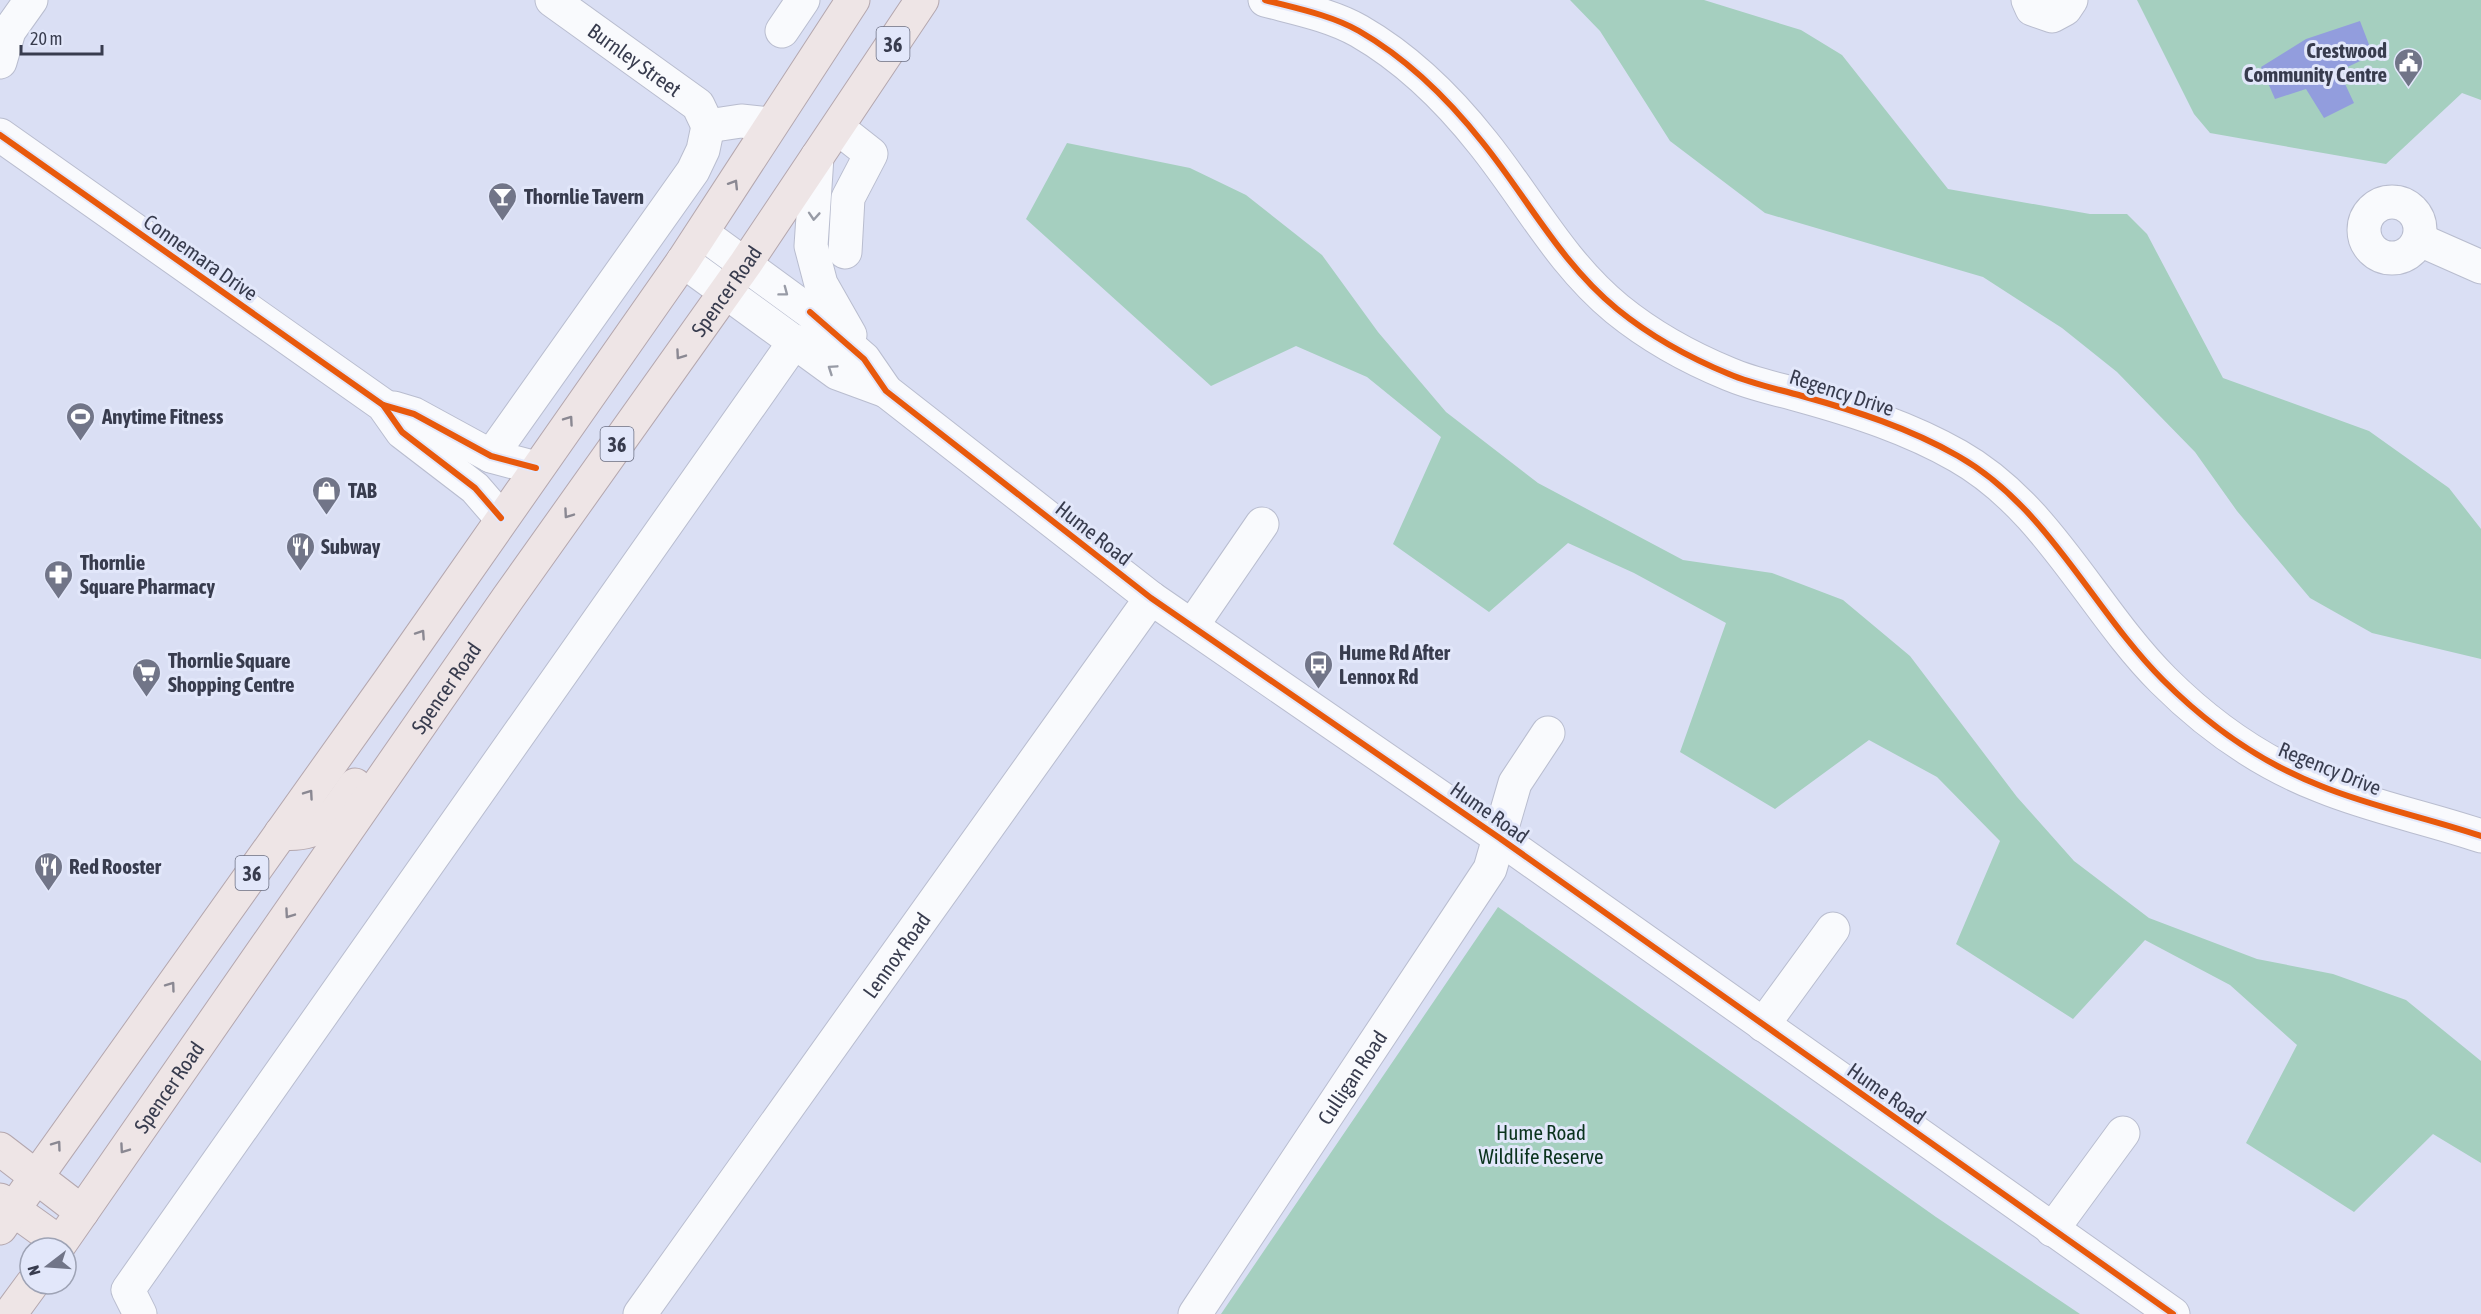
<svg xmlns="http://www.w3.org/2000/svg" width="2481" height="1314" viewBox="0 0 2481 1314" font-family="'Asap Condensed',sans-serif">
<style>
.green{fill:#a5cfbf}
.water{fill:#929ddd}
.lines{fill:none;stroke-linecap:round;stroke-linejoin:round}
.minor-casing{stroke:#b9bdcf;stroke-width:35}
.major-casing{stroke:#b4a7ae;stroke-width:35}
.minor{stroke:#f9fafd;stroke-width:33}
.major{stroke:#eee5e6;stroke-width:33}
.cycleway-casing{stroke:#e2e7fa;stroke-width:10}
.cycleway{stroke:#e8590c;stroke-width:6}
.oneway{stroke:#8a8892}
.oneway2{stroke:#989ba6}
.labels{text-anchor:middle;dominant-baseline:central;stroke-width:6;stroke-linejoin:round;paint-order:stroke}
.shield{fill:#e2e7fa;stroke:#6b6f82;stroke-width:1.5}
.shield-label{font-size:20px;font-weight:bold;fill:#383c4e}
.poi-label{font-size:21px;font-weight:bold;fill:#383c4e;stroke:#e2e7fa;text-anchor:start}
.street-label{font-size:21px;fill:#383c4e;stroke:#e2e7fa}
.park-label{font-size:21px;fill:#0a331d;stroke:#e2e7fa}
</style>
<rect width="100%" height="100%" fill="#dadff4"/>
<g class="green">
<polygon points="1570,0 1704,0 1801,30 1842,55 1948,189 2090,214 2127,214 2147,234 2223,378 2369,431 2449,488 2481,529 2481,659 2372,633 2310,598 2237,511 2195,452 2117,372 2062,328 1983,277 1765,213 1670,141 1600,31"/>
<polygon points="2137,0 2481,0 2481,100 2462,93 2386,164 2210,133 2194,114"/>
<polygon points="1067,143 1190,168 1246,195 1322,255 1378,332 1446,412 1538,483 1683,560 1772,573 1843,600 1910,656 2017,797 2074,861 2149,918 2257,959 2333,974 2406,1000 2481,1061 2481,1163 2433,1134 2354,1212 2246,1143 2297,1045 2230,985 2145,940 2073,1019 1956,944 2000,841 1937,777 1869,740 1775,809 1680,752 1726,623 1634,573 1568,543 1489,612 1393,544 1441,437 1367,377 1296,346 1211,386 1026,219"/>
<polygon points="1498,907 1936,1217 2080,1314 1221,1314"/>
</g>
<polygon class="water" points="2360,21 2373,55 2339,71 2354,103 2324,118 2306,89 2275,99 2261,67 2306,39"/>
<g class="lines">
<defs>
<g id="minor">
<path id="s1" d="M 552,0 L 698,105 L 708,126"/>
<path d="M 1265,0 C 1295,8 1331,15 1359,31 C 1406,58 1449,100 1483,143 C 1528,199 1560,262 1617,309 C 1649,335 1690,358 1729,374 C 1752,384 1778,389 1802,396 C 1856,411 1909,428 1958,456 C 2048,507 2092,609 2163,680 C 2208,725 2262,763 2321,786 C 2372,807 2428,818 2481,836"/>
<polyline points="2028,0 2032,9 2052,16 2065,9 2071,0"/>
<polyline points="782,31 803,0"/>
<polyline points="0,62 9,31 31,0"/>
<polyline points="708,126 741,121 771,124"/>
<polyline points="838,128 871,154 848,198 845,252"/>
<polyline points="0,135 383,405 402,432 475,488 501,518"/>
<polyline points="817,157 811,246 821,284 850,335"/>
<circle cx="2392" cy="230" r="28"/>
<polyline points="702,233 810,312 864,359 886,391 1151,598 1498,837 2173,1314"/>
<polyline points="2420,240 2481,267"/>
<polyline points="683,261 837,373 886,391"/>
<polyline points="394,408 414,414 491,456 536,468"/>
<polyline points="491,456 693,171 703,150 708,126"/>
<polyline points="1192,626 1262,524"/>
<polyline points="1763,1025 1833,929"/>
<polyline points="2052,1230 2123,1133"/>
<polyline points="140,1314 128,1290 795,341"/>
<path id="s2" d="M 640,1314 L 1151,598"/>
<path id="s3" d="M 1195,1314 L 1490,869 L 1515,783 L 1548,733"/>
</g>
<g id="major">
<path d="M 281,833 C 322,837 333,817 355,785"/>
<polyline points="0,1149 82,1212"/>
<polyline points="0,1200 60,1243"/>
<polyline points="0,1228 390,680 683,261 853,0"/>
<path id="s4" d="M 57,1248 L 508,598 L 746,263 L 922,0"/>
<polyline points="10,1314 32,1284"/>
</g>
</defs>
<use href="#minor" class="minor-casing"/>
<use href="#major" class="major-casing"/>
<use href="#minor" class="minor"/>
<use href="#major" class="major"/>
<defs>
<g id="cycleway">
<path d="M 1265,0 C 1295,8 1331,15 1359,31 C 1406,58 1449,100 1483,143 C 1528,199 1560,262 1617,309 C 1649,335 1690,358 1729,374 C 1752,384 1778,389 1802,396 C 1856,411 1909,428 1958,456 C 2048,507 2092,609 2163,680 C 2208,725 2262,763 2321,786 C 2372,807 2428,818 2481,836"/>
<polyline points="0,135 383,405 402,432 475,488 501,518"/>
<polyline points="810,312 864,359 886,391 1151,598 1498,837 2173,1314"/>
<polyline points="383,405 414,414 491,456 536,468"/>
</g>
</defs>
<use href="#cycleway" class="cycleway-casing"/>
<use href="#cycleway" class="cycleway"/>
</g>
<defs><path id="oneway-chevron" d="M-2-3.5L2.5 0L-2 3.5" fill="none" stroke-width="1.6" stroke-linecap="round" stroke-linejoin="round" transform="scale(1.5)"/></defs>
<g class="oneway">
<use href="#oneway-chevron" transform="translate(734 184) rotate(-58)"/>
<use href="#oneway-chevron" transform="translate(680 355) rotate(125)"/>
<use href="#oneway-chevron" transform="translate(569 420) rotate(-55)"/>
<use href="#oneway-chevron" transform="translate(568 514) rotate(125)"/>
<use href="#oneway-chevron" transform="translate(421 634) rotate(-56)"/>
<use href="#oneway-chevron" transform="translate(309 794) rotate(-55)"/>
<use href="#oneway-chevron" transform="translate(289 914) rotate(125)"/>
<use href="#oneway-chevron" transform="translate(171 986) rotate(-54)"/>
<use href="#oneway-chevron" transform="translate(57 1145) rotate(-54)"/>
<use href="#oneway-chevron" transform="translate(124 1149) rotate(125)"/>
</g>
<g class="oneway2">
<use href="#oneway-chevron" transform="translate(814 216) rotate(94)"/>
<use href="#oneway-chevron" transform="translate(784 292) rotate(37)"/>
<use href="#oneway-chevron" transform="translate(832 369) rotate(-146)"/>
</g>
<defs>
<symbol id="civic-pin" viewBox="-11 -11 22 30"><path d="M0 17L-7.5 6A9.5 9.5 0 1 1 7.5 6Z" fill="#717588" stroke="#e2e7fa"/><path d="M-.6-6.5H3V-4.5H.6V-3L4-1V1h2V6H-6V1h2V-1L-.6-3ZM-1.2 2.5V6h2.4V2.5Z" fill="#fff"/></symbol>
<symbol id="bar-pin" viewBox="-11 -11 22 30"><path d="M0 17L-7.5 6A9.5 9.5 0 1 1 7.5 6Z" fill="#717588" stroke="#e2e7fa"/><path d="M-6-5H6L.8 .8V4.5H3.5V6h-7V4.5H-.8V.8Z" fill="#fff"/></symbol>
<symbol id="stadium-pin" viewBox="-11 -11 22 30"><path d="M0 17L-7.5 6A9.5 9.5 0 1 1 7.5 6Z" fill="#717588" stroke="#e2e7fa"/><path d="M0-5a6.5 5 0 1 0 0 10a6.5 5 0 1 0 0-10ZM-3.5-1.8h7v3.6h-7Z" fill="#fff"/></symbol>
<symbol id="shop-pin" viewBox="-11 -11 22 30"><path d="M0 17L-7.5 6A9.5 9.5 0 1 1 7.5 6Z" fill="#717588" stroke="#e2e7fa"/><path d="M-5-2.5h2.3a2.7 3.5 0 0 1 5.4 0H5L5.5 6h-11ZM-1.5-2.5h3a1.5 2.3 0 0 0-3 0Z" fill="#fff"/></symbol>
<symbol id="restaurant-pin" viewBox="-11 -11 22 30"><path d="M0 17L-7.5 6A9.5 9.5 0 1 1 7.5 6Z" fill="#717588" stroke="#e2e7fa"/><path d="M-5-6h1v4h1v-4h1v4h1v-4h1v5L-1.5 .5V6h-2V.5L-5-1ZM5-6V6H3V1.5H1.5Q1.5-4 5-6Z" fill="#fff"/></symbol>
<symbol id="pharmacy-pin" viewBox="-11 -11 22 30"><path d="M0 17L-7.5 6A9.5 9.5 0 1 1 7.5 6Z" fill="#717588" stroke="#e2e7fa"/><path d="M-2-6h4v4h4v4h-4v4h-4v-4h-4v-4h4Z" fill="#fff"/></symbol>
<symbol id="bus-pin" viewBox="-11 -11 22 30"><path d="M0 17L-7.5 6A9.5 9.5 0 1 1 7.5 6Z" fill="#717588" stroke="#e2e7fa"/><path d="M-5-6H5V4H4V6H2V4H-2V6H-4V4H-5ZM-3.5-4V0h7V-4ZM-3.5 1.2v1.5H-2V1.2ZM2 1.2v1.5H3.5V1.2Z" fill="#fff"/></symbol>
<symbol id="supermarket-pin" viewBox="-11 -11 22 30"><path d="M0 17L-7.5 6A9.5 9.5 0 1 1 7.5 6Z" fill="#717588" stroke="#e2e7fa"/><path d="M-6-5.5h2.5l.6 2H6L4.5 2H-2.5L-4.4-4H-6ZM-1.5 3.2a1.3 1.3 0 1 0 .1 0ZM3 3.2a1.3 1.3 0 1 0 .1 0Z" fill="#fff"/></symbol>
</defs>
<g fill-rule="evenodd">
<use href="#civic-pin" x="2392" y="46" width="33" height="45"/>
<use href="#bar-pin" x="486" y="180" width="33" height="45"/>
<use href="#stadium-pin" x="64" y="400" width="33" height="45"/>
<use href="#shop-pin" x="310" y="474" width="33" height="45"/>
<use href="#restaurant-pin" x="284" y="530" width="33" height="45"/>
<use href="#pharmacy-pin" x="42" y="558" width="33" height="45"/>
<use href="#bus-pin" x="1302" y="648" width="33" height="45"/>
<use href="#supermarket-pin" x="130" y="656" width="33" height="45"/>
<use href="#restaurant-pin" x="32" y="850" width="33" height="45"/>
</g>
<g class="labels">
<g class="shield">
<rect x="876.5" y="27" width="33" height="34" rx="4.5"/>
<rect x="600.5" y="427" width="33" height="34" rx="4.5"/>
<rect x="235.5" y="856" width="33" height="34" rx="4.5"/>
</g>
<g class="shield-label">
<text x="893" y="44">36</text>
<text x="617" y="444">36</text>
<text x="252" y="873">36</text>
</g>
<g class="poi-label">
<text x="2387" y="50" text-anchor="end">Crestwood<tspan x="2387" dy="24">Community Centre</tspan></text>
<text x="524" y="196">Thornlie Tavern</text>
<text x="102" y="416">Anytime Fitness</text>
<text x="348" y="490">TAB</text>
<text x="321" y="546">Subway</text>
<text x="80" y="562">Thornlie<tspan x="80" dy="24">Square Pharmacy</tspan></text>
<text x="1339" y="652">Hume Rd After<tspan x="1339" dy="24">Lennox Rd</tspan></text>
<text x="168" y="660">Thornlie Square<tspan x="168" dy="24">Shopping Centre</tspan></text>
<text x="69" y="866">Red Rooster</text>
</g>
<g class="street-label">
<text stroke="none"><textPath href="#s1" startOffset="102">Burnley Street</textPath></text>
<text transform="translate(201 257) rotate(35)">Connemara Drive</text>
<text stroke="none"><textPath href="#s4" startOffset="1168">Spencer Road</textPath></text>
<text transform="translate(1842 392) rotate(18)">Regency Drive</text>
<text transform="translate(1094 533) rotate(38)">Hume Road</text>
<text stroke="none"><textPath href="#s4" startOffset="682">Spencer Road</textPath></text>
<text transform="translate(2330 768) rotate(22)">Regency Drive</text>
<text transform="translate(1490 812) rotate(35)">Hume Road</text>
<text stroke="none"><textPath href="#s2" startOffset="441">Lennox Road</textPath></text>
<text stroke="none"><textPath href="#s3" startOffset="284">Culligan Road</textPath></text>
<text stroke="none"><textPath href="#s4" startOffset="196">Spencer Road</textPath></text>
<text transform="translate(1887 1093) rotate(35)">Hume Road</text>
</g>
<g class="park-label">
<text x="1541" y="1132">Hume Road<tspan x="1541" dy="24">Wildlife Reserve</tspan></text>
</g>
</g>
<g transform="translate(48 1266) rotate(253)"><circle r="28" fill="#e2e7fa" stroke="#9ea3b5" stroke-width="1.5"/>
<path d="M0-4.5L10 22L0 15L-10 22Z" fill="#717588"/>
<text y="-9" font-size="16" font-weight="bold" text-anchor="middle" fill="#383c4e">N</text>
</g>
<path d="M21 45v9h81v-9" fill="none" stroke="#383c4e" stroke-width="3"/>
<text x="30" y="45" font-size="18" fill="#383c4e" stroke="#e2e7fa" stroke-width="4.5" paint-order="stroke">20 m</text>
</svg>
